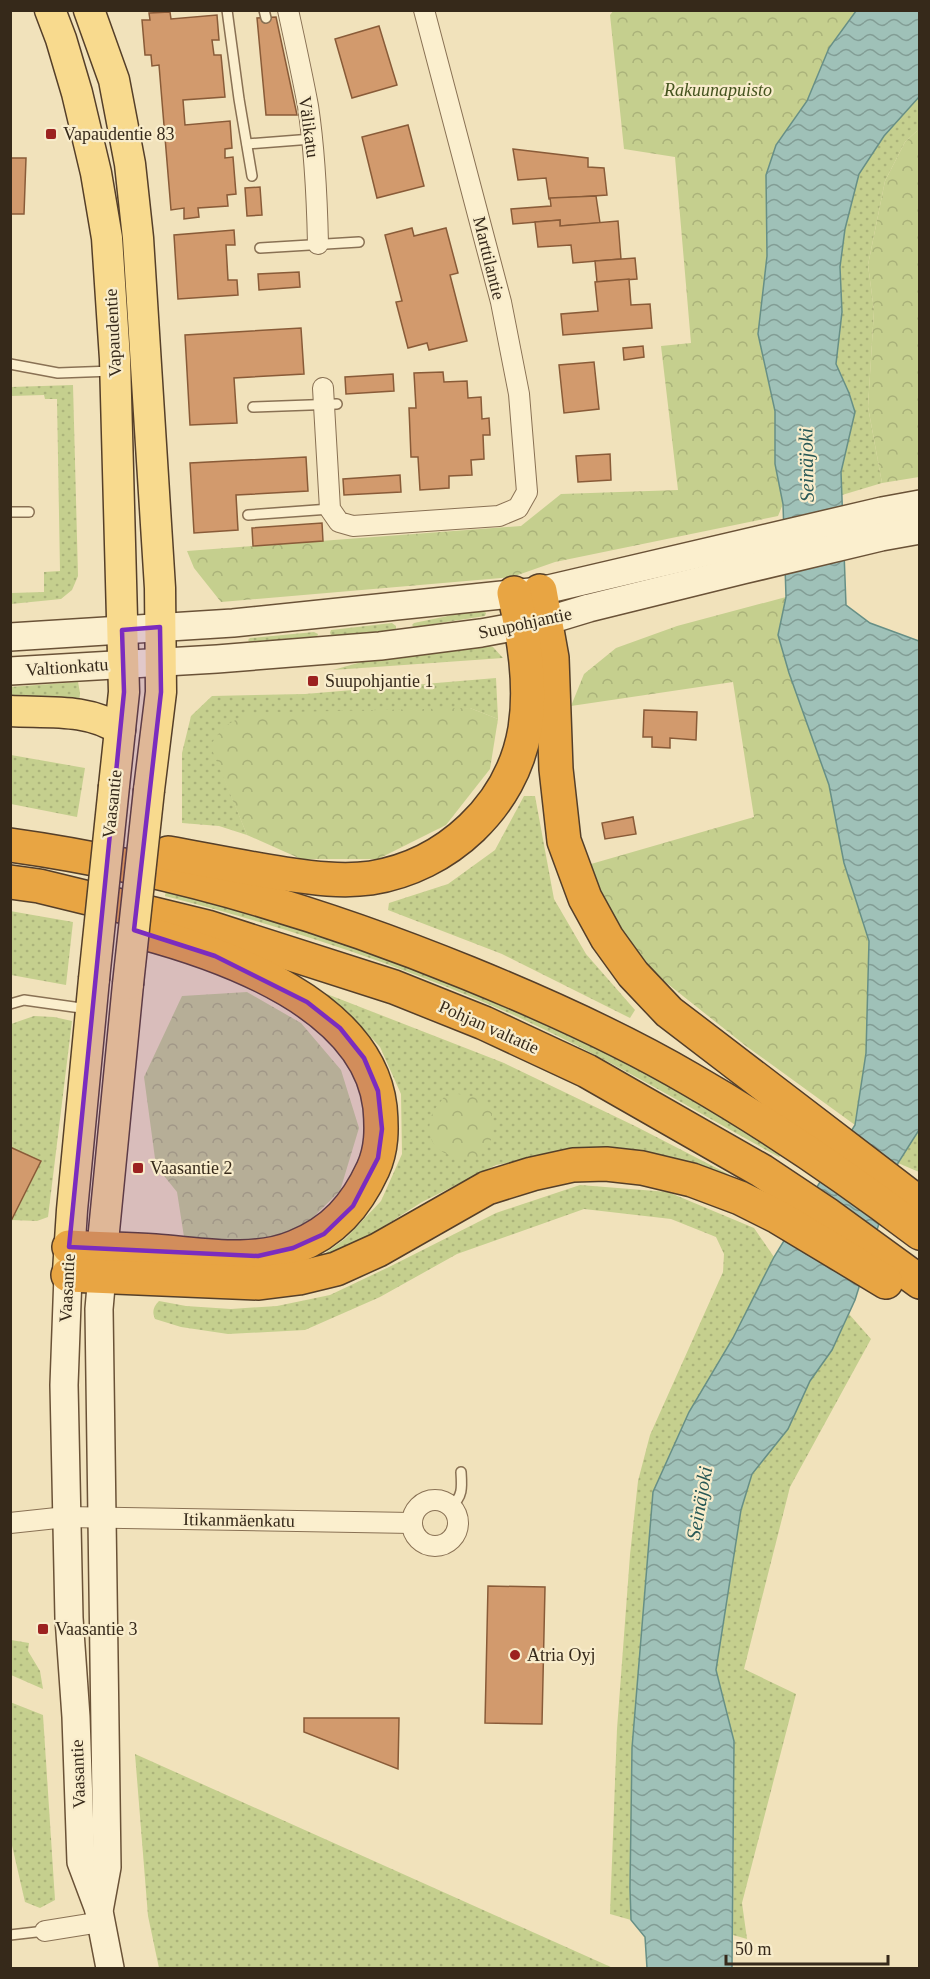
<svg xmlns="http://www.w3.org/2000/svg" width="930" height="1979" viewBox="0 0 930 1979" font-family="Georgia,serif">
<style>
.grass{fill:url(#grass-dots)}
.forest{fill:url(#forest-crowns)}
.water{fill:url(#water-waves);stroke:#678f86;stroke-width:1.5}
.building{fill:#d29a6d;stroke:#895b38;stroke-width:1.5}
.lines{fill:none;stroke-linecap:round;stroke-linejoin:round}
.lane-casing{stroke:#897154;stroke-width:12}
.street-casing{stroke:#897154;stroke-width:22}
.secondary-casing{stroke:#6a5237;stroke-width:30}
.primary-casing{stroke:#553f29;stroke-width:33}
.highway-casing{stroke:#553f29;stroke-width:36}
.lane{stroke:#fbefce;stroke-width:9}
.street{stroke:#fbefce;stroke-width:20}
.secondary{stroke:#fbefce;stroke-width:27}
.primary{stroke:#f8da8e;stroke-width:30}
.highway{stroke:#e8a543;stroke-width:33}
.primary-bridge-casing{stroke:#553f29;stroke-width:33;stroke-linecap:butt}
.primary-bridge{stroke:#f8da8e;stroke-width:30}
.marked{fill:#7b2cbf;fill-opacity:0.2;stroke:#7b2cbf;stroke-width:4.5;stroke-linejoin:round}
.poi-dot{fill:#9c2220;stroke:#f8eccb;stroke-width:2}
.labels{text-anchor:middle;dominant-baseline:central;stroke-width:4.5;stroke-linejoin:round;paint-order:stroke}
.park-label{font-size:18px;font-style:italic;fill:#45541f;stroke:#f8eccb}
.street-label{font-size:18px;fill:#36291a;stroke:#f8eccb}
.poi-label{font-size:18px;fill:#36291a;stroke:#f8eccb;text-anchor:start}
.water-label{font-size:20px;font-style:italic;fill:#285856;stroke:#f8eccb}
</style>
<defs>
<pattern id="grass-dots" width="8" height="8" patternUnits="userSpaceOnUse" patternTransform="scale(1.5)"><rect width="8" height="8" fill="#c5cf8e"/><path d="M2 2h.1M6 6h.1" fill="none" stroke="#aab27a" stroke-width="1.8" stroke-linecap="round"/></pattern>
<pattern id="forest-crowns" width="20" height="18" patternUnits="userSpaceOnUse" patternTransform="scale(1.5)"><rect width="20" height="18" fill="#c5cf8e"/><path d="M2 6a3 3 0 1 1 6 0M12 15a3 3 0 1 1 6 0" fill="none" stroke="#aab27a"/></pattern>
<pattern id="water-waves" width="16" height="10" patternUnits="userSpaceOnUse" patternTransform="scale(1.5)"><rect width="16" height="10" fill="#9fc1b8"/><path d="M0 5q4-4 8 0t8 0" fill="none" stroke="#829d95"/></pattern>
</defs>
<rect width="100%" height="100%" fill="#f1e2bb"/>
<g class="grass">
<polygon points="919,97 919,129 905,142 885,181 868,265 874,310 868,407 882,483 842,495 841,472 847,444 836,364 842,312 840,267 845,229 859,174 884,136"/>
<polygon points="73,385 78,576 72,590 61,599 11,604 11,593 44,592 44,572 60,571 57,399 45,399 44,395 11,396 11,387"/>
<polygon points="482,609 486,613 485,616 414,627 412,625 414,623"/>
<polygon points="392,623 396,626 396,629 392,632 337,637 332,636 330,633 331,630"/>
<polygon points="314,632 318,634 317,637 251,644 248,640 250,638"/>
<polygon points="483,645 493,647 503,658 333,670 372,659"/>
<polygon points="496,678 498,719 470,708 211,745 247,835 219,826 182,823 182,753 191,716 212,696 305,694"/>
<polygon points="78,682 80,693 79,705 11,702 10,687"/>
<polygon points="11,755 85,768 77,817 11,804"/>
<polygon points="524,796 535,796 554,899 586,954 635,1010 630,1018 502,954 388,910 389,903 448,884 495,850"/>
<path d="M 167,883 L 293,919 L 577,1032 L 783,1153 L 779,1157 C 693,1110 608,1058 518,1017 C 404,966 286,927 165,896 Z"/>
<polygon points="10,911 73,922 66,985 11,975"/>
<polygon points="296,982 504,1063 637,1127 730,1175 582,1149 496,1165 422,1202 359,1242 311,1264 346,1238 381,1201 402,1154 401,1094 380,1047 345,1009"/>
<polygon points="34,1016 54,1017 72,1021 48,1217 37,1221 12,1220 41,1162 11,1147 11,1024"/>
<polygon points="919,1130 919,1172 898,1163"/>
<path d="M 580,1185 L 668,1192 L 754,1228 L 774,1257 L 733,1338 L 689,1412 L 637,1692 L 632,1748 L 630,1888 L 631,1920 L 610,1914 L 617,1729 L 630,1555 L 638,1481 L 650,1435 L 723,1272 L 724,1254 L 716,1237 L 671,1219 L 584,1209 L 457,1254 L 380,1297 L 305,1330 L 228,1334 L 181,1327 L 155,1319 C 152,1312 153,1307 159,1301 L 186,1306 L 231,1309 L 277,1306 L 330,1295 L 389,1267 L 496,1213 Z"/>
<polygon points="849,1314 871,1339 790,1487 744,1669 796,1694 742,1903 747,1939 733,1935 734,1741 716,1670 741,1510 752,1474 788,1429 810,1381 832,1350"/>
<polygon points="11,1640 29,1643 28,1651 40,1671 43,1689 11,1675"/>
<polygon points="10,1702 43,1715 55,1900 40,1908 25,1902 11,1841"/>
<polygon points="135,1754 613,1968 159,1968 148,1916"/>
</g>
<g class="forest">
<polygon points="614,10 856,11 829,48 807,101 776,145 766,175 767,256 758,334 775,411 775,464 783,504 778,516 555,562 512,577 221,602 194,568 187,551 521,526 561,494 678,490 661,346 691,343 675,157 624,149 610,15"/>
<polygon points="919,129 919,477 882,483 868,407 874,310 868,265 885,181 905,142"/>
<polygon points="786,597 778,635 789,673 829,785 844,863 869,941 866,1053 855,1125 746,1046 659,977 612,921 584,866 754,817 733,682 571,706 584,674 616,648 677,626"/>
<polygon points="470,708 498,719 490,769 446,825 378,859 301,859 247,835 210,745 225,726 248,713"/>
<polygon points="247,992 301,1023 341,1070 359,1128 340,1191 295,1235 233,1244 184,1237 177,1192 156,1166 144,1077 182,996"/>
<path d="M 458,1094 L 477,1097 L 492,1113 L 491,1140 L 478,1157 C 451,1161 422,1150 431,1117 C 433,1110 440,1103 444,1097 Z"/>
</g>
<polygon class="water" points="856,11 919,11 919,97 884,136 859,174 845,229 840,267 842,312 836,364 849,393 855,412 841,472 846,605 870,623 919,641 919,1130 898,1163 855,1300 832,1350 810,1381 788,1429 752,1474 741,1510 716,1670 734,1741 732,1968 647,1968 645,1937 631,1920 630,1888 632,1748 653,1492 689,1412 733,1338 774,1257 855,1125 866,1053 869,941 844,863 829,785 789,673 778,635 786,597 783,504 775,464 775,411 758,334 767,256 766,175 776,145 807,101 829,48"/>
<g class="building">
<polygon points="170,12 171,19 217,15 219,40 212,40 214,55 221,55 225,97 183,100 185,125 230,121 232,148 225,149 225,158 233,157 236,194 227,195 228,206 198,208 199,217 184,219 184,208 171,210 159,65 152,66 151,55 145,55 142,20 150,20 149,13"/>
<polygon points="276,17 297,115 266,115 257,18"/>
<polygon points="379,26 397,85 352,98 335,39"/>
<polygon points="408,125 424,186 377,198 362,137"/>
<polygon points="513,149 588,158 588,167 604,168 607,195 549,199 546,178 518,180"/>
<polygon points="10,158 26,158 24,214 10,214"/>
<polygon points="260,187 262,215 247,216 245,188"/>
<polygon points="596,196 600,223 560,226 560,220 513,224 511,209 551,206 550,198"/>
<polygon points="560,220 560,226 618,221 621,259 573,263 571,245 538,247 535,222"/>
<polygon points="412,228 414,236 446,228 458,273 450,275 467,341 429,350 427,343 408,348 396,302 402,301 385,235"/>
<polygon points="234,230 235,245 226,245 228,280 237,280 238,295 178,299 174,235"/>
<polygon points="635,258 637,279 597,282 595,261"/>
<polygon points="299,272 300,287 259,290 258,274"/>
<polygon points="629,279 631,305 650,304 652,328 563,335 561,314 598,311 595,282"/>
<polygon points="301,328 304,374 234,378 237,423 190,425 185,335"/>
<polygon points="643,346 644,357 624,360 623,348"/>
<polygon points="594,362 599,409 564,413 559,365"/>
<polygon points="443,372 444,382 467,381 468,398 481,397 482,419 489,418 490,435 483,435 484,459 471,460 472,475 449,476 449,488 420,490 418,457 411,457 409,408 416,408 414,373"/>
<polygon points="393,374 394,391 346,394 345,377"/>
<polygon points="610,454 611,480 578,482 576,456"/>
<polygon points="306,457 308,491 236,495 238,530 194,533 190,463"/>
<polygon points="400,475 401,492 344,495 343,479"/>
<polygon points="322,523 323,541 253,546 252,528"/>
<polygon points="644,710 697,712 696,740 670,738 670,748 652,747 652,737 643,737"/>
<polygon points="633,817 636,834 605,839 602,823"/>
<polygon points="10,1147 41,1161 10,1223"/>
<polygon points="488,1586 545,1587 542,1724 485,1723"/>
<polygon points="304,1718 399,1718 398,1769 304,1732"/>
</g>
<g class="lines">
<defs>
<g id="lane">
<polyline points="227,10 239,99 252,176"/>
<polyline points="264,10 266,18"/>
<polyline points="247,144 312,139"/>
<polyline points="260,248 359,242"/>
<polyline points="10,364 58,373 113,371"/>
<polyline points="253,407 337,404"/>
<polyline points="10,512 29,512"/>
<polyline points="248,515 330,509"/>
<polyline points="10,1004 24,1000 88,1009"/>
<path d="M 451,1506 C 463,1497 462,1487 461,1472"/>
<polyline points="10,1935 45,1931"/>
</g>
<g id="street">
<path d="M 288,10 C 295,42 302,74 308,106 C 315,152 317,198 318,244"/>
<polyline points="323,388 330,509 339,522 353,526 499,516 518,508 527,492 519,394 501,302 424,10"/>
<circle cx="435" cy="1523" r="23"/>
<polyline points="10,1523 66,1517 412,1523"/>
<polyline points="45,1931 101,1922"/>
</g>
<g id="secondary">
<polyline points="10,637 233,623 540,591 882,511 920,504"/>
<polyline points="10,671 217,659 380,646 481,633 546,621 589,608 743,570 881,537 920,530"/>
<polyline points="68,1275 64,1385 69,1618 76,1717 81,1862 99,1910"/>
<polyline points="102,1275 99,1309 107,1867 99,1911 110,1968"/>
</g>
<g id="primary">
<polyline points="50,10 61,39 77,93 96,173 107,238 115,359 124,692 114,786"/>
<polyline points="89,10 114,80 130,164 138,238 160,588 161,692 149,790"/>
<path d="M 10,711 C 47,713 89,708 120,730"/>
<polyline points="68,1272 72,1210 94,979"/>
<polyline points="102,1272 104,1231 128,984"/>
</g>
<g id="highway">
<polyline points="540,591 552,658 556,769 564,841 585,898 607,938 633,974 669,1012 920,1204"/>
<path d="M 10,845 C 169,867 321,913 468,973 C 544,1004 620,1038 690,1079 C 770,1125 846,1177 920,1233"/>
<path d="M 168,853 C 207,860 246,868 285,874 C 313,878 342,882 371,878 C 447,866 512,806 525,729 C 532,685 524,637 514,593"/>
<polyline points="10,882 39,886 207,927 394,987 484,1023 587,1071 762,1171 828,1215 920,1282"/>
<path d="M 69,1247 C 98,1249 127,1249 155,1251 C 200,1254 252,1265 295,1247 C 333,1232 356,1206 373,1169 C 382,1149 382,1129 380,1107 C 368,1005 227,955 141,932"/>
<polyline points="68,1275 259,1283 299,1278 336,1269 378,1250 487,1188 532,1174 573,1165 606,1164 642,1168 692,1180 740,1198 778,1217 886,1282"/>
</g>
</defs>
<use href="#lane" class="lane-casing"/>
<use href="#street" class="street-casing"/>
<use href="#secondary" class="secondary-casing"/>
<use href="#primary" class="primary-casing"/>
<use href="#highway" class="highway-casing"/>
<use href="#lane" class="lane"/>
<use href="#street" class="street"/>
<use href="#secondary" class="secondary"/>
<use href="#primary" class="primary"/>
<use href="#highway" class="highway"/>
<defs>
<g id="primary-bridge">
<polyline points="94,979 114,786"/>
<polyline points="128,984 149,790"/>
</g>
</defs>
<use href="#primary-bridge" class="primary-bridge-casing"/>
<use href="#primary-bridge" class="primary-bridge"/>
</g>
<path class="marked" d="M 160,627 L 161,692 L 134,930 L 215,956 L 307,1002 L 340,1028 L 364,1058 L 378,1091 L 382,1129 L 378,1158 L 353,1206 L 324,1234 L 293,1248 L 258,1256 L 69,1247 L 124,692 L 122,630 Z"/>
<g class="poi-dot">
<rect x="45" y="128" width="12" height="12" rx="3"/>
<rect x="307" y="675" width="12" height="12" rx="3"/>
<rect x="132" y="1162" width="12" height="12" rx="3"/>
<rect x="37" y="1623" width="12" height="12" rx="3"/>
<circle cx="515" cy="1655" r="6"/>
</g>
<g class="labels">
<g class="park-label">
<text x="718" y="90">Rakuunapuisto</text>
</g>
<g class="street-label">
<text transform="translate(309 127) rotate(82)">Välikatu</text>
<text transform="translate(489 258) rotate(76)">Marttilantie</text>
<text transform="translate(113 333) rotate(-93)">Vapaudentie</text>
<text transform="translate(525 623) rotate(-12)">Suupohjantie</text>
<text transform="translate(67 667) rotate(-4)">Valtionkatu</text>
<text transform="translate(112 804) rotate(-84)">Vaasantie</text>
<text transform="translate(489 1027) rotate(24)">Pohjan valtatie</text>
<text transform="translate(67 1288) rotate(-87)">Vaasantie</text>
<text transform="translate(239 1520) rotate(1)">Itikanmäenkatu</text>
<text transform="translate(78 1774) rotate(-92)">Vaasantie</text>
</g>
<g class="poi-label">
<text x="63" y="134">Vapaudentie 83</text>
<text x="325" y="681">Suupohjantie 1</text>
<text x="150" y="1168">Vaasantie 2</text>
<text x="55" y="1629">Vaasantie 3</text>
<text x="527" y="1655">Atria Oyj</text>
</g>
<g class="water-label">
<text transform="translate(806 465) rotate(-91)">Seinäjoki</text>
<text transform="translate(699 1503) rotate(-80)">Seinäjoki</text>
</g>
</g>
<rect width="930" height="1979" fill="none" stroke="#36291a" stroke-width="24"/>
<path d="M726 1955v9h162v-9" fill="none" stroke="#36291a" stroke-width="3"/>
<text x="735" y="1955" font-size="18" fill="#36291a" stroke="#f8eccb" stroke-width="4.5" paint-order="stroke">50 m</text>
</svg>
